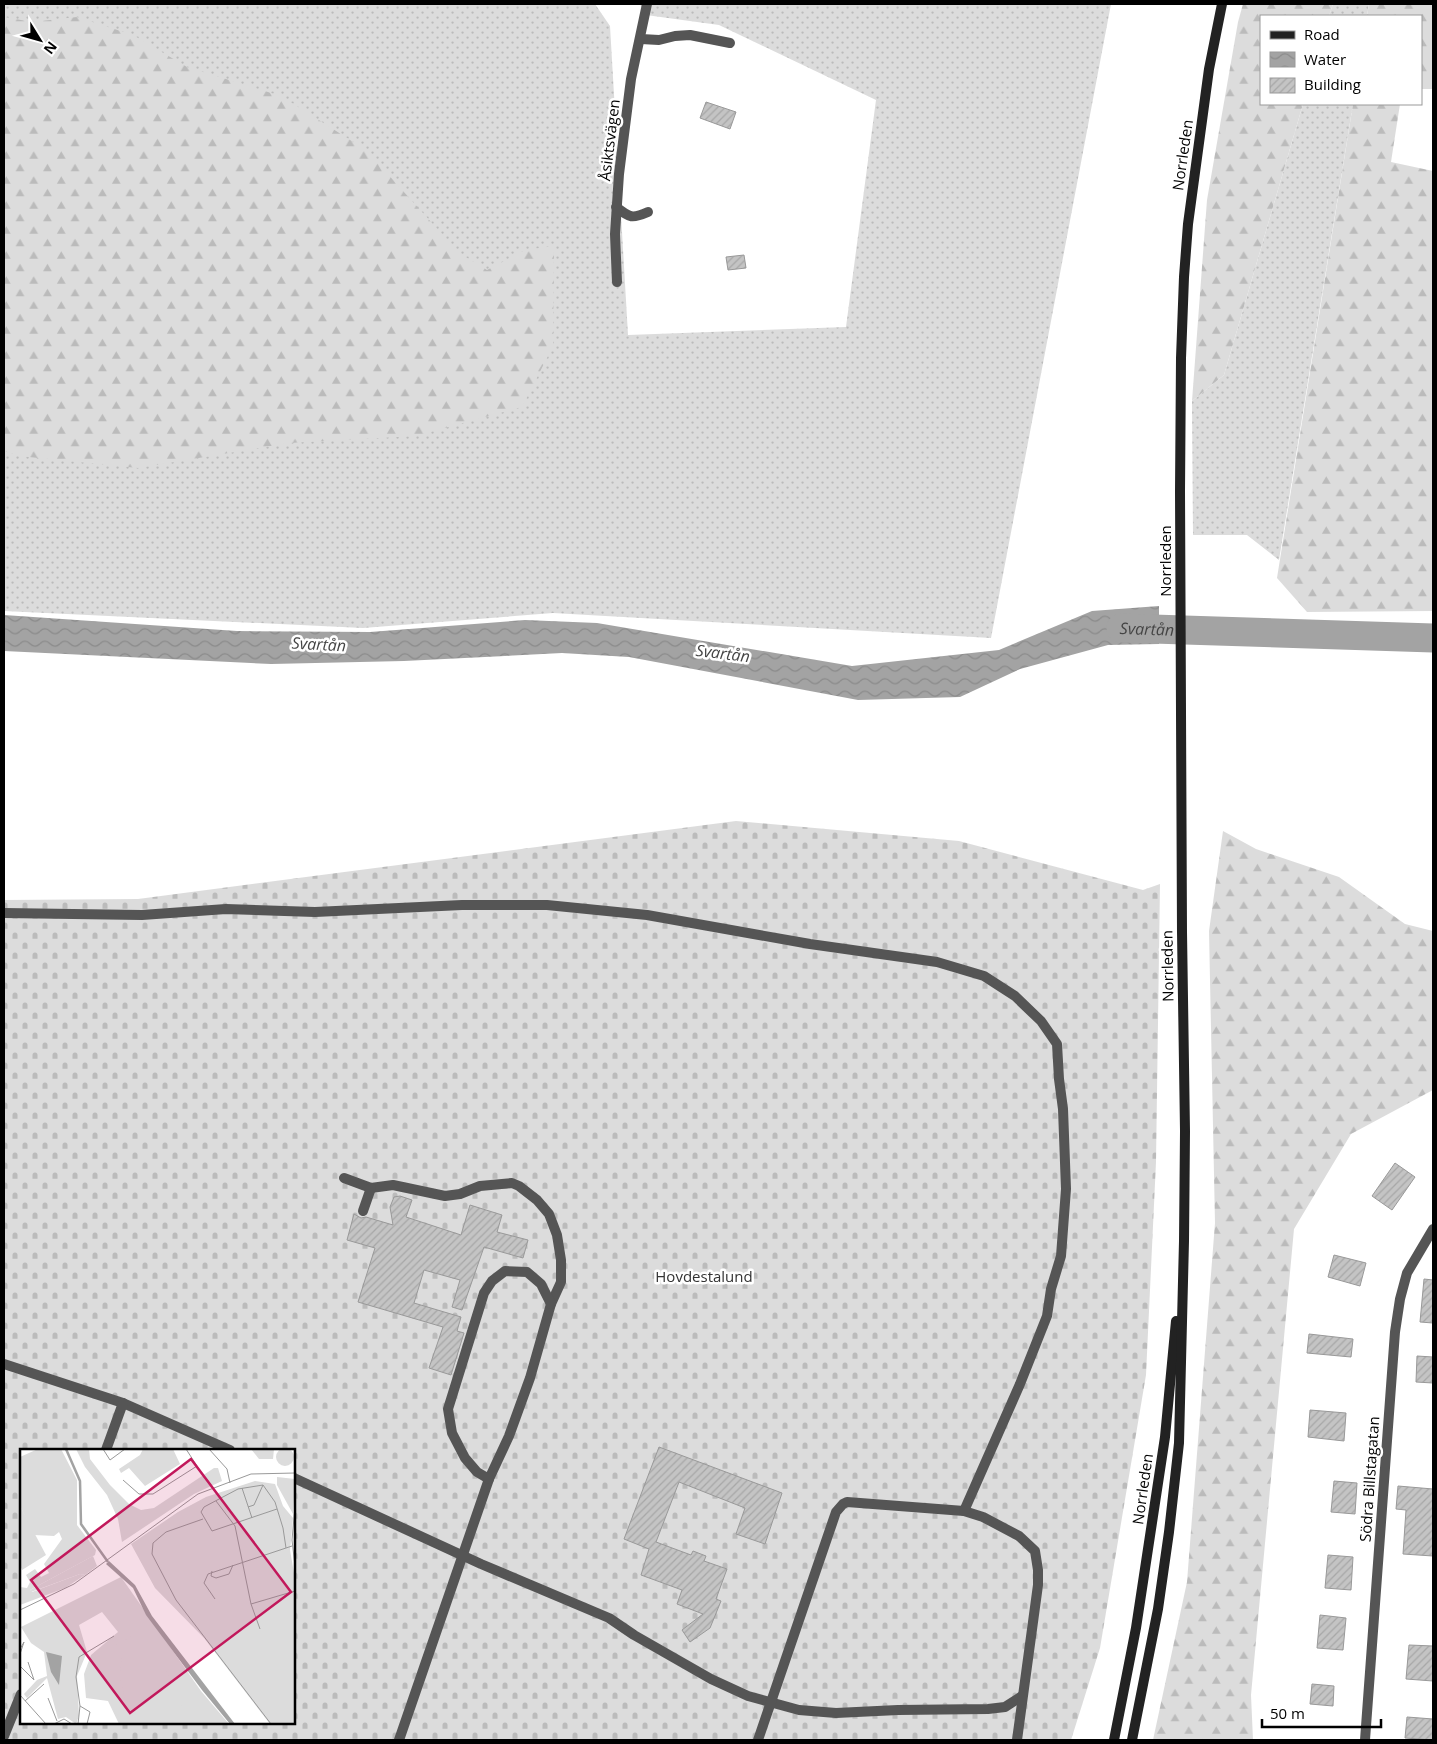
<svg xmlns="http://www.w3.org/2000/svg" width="1437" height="1744" viewBox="0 0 1437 1744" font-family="'Open Sans',sans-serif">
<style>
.grass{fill:url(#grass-dots)}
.forest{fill:url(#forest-firs)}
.cemetery{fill:url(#cemetery-stones);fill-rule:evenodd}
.water{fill:url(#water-waves)}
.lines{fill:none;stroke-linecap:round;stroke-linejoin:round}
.river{stroke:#a3a3a3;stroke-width:29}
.building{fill:url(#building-hatch);stroke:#999}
.lane{stroke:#555;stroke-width:10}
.street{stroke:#555;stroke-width:10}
.secondary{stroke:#222;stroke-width:10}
.labels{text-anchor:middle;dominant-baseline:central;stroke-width:5;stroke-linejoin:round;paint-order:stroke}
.street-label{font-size:15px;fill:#000;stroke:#fff}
.park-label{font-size:15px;fill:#333;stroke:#fff}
.water-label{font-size:16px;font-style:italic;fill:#444;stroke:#fff}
.inset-river{fill:none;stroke:#a3a3a3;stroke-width:2.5}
.inset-road{fill:none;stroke:#999;stroke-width:1}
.view{fill:#c2185b;fill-opacity:0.15;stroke:#c2185b;stroke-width:2.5}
.inset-edge{fill:none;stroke:#000;stroke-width:2.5}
</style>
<defs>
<pattern id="grass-dots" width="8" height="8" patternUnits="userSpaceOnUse" patternTransform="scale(1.25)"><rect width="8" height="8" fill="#dcdcdc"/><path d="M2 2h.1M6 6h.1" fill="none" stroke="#bbb" stroke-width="1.8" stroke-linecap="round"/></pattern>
<pattern id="forest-firs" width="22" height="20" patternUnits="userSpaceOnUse" patternTransform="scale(1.25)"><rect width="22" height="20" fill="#dcdcdc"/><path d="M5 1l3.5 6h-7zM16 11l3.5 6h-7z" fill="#bbb"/></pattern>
<pattern id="cemetery-stones" width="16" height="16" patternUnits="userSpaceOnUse" patternTransform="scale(1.25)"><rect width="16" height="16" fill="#dcdcdc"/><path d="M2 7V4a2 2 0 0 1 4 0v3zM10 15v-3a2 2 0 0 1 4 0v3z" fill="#bbb"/></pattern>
<pattern id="water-waves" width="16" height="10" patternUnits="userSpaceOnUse" patternTransform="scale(1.25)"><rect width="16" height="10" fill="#a3a3a3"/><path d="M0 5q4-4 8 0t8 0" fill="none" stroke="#8b8b8b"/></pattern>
<pattern id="building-hatch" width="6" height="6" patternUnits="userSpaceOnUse" patternTransform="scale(1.25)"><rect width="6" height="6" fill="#c4c4c4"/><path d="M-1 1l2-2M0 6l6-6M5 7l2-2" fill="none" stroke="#a7a7a7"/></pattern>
</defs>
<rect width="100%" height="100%" fill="#fff"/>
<g class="grass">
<polygon points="4,4 595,4 610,26 628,335 846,327 876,100 719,25 646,15 640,4 1111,4 991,638 553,613 363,628 4,611"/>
<polygon points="1333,4 1369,4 1367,16 1329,16"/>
<polygon points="1303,104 1353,104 1279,560 1247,535 1193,535 1192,401 1224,375"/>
</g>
<g class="forest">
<polygon points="1243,4 1333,4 1329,16 1261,16 1261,104 1303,104 1224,375 1192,401 1207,200 1238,22"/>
<polygon points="1369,4 1433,4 1433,89 1421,89 1421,16 1367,16"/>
<polygon points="4,17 32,22 77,17 133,35 187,67 281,96 366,150 459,253 487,270 525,250 554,246 553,346 522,407 415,436 289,443 138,468 19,456 4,451"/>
<polygon points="1353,104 1400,104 1391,162 1433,171 1433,611 1307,612 1277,578"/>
<polygon points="1223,831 1256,849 1339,877 1405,924 1433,931 1433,1090 1351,1134 1294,1229 1251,1695 1253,1740 1153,1740 1187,1582 1215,1223 1209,931"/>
</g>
<path class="cemetery" d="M 736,821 L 959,841 L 1143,890 L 1160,884 L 1156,1162 L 1146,1375 L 1100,1648 L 1071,1740 L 4,1740 L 4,900 L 138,899 ZM 21,1450 L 294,1450 L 294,1723 L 21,1723 Z"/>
<polygon class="water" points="1159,606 1159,644 1108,645 1020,669 960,697 858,700 629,657 562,653 404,661 271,664 4,651 4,615 237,631 370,632 525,620 597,623 852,666 999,650 1092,611"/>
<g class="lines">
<path class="river" id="s1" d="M 1121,628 L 1433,638"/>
</g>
<g class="building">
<polygon points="706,102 736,112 730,129 700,118"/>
<polygon points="744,255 746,268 728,270 726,257"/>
<polygon points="1395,1163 1415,1177 1392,1210 1372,1196"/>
<polygon points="400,1196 412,1200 406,1217 461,1235 470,1205 502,1215 497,1232 528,1240 523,1258 484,1247 462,1310 452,1307 460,1280 424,1270 414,1303 461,1317 457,1331 464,1333 451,1375 429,1368 443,1327 358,1302 375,1248 347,1240 354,1214 361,1218 366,1217 393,1225 390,1207 394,1197"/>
<polygon points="1334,1255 1366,1263 1360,1286 1328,1277"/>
<polygon points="1424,1279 1433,1280 1433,1323 1420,1322"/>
<polygon points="1309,1334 1353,1339 1351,1357 1307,1353"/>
<polygon points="1417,1356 1433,1357 1433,1383 1416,1382"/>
<polygon points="1310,1410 1346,1413 1344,1441 1308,1437"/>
<polygon points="659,1447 782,1493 765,1544 736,1534 745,1508 679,1482 656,1542 691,1555 693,1551 706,1556 704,1561 727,1569 716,1599 721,1601 710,1628 690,1642 682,1630 703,1614 677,1604 682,1590 641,1575 649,1549 624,1539"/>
<polygon points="1334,1481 1357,1483 1355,1514 1331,1512"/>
<polygon points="1398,1486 1433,1489 1433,1556 1403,1554 1406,1510 1396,1509"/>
<polygon points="1328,1555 1353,1557 1351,1590 1325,1588"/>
<polygon points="1320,1615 1346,1618 1343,1650 1317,1648"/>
<polygon points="1409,1645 1433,1646 1433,1681 1406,1679"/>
<polygon points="1312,1684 1334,1686 1333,1706 1310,1704"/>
<polygon points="1407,1717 1433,1719 1433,1740 1405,1738"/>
</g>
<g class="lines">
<g class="lane">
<polyline points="641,39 659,40 675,36 690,35 730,43"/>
<path d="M 616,207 C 630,218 632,219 648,212"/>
<polyline points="617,282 615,234 619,174 631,79 647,4"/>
<polyline points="344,1178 371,1188 393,1185 445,1196 460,1194 480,1186 512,1183 519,1186 537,1200 549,1214 557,1235 561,1260 561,1282 551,1304 530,1378 509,1436 489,1479 399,1740"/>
<polyline points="363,1211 371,1188"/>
<polyline points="4,1364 123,1403 230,1450"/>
<polyline points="106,1450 123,1403"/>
<polyline points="294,1478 481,1564 609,1618 634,1635 711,1679 748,1696 799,1710 836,1713 898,1710 988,1709 1005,1707 1022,1696"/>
<polyline points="489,1479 477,1472 465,1458 452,1433 448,1409 484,1293 492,1281 505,1271 527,1272 541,1284 551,1304"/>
<polyline points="4,1736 21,1694"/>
<polyline points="758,1740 836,1512 843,1504 847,1502 964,1511 983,1517 1019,1536 1035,1551 1038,1570 1038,1585 1017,1740"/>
</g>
<g class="street">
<polyline points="4,913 142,915 226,909 315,912 462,905 547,905 647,915 810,944 937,962 984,976 1015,996 1041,1021 1057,1044 1059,1079 1063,1109 1066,1189 1061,1256 1051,1289 1047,1316 1020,1384 964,1511"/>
<polyline points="1365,1740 1395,1332 1400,1299 1407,1273 1433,1229"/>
</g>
<g class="secondary">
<polyline points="1114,1740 1136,1628 1165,1437 1176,1321"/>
<polyline points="1132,1740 1158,1609 1169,1532 1179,1443 1184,1241 1185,1131 1182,932 1180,491 1181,358 1184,277 1188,224 1209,69 1222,4"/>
</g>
</g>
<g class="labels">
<g class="street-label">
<text transform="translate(609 140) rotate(-83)">Åsiktsvägen</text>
<text transform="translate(1182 155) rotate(-82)">Norrleden</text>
<text transform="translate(1165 561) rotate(-90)">Norrleden</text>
<text transform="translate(1167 966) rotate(-91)">Norrleden</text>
<text transform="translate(1369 1479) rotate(-86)">Södra Billstagatan</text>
<text transform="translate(1142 1489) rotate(-82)">Norrleden</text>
</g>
<g class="park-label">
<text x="704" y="1276">Hovdestalund</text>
</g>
<g class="water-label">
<text stroke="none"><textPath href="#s1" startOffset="26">Svartån</textPath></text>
<text transform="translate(319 644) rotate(3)">Svartån</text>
<text transform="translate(723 653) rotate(7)">Svartån</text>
</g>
</g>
<g transform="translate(20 1449)">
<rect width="275" height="275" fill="#fff"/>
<path d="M 0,57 L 26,106 L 2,121 L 0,116 ZM 73,107 L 77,117 L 65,126 L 60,125 L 11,143 L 10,141 ZM 101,128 L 181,242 L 209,275 L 99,275 L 88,252 L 66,249 L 64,225 L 71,206 L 98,183 L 82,163 L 59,176 L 67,203 L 57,227 L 59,267 L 56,275 L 46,268 L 38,270 L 27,229 L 7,249 L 4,245 L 17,231 L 27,227 L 24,203 L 11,194 L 1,178 Z" fill="#dcdcdc"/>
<path d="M256 8a9 9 0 1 1 18 0a9 9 0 1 1-18 0ZM 18,0 L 41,0 L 57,31 L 57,76 L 76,101 L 75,106 L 10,141 L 12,143 L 60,125 L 65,126 L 45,139 L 0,156 L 0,138 L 7,139 L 10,133 L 6,126 L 15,120 L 21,128 L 29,124 L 24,115 L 42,90 L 39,83 L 34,87 L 14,86 L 0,57 L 0,8 ZM 56,0 L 69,0 L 70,10 L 90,36 L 109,55 L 121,61 L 134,59 L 194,19 L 198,19 L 202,32 L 174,45 L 102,93 L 98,70 L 87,46 L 65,18 ZM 123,0 L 153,0 L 160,15 L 125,37 L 109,19 L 101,24 L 99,20 L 120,6 ZM 257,28 L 275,30 L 273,65 L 257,36 ZM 112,187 L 144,219 L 151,230 L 160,249 L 162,263 L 158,271 L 146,275 L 118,275 L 107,256 L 100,231 L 102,200 L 95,196 Z" fill="#dcdcdc"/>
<path d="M 235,32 L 255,35 L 263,57 L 273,69 L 270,101 L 275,130 L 274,275 L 250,275 L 184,189 L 135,139 L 111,95 L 158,63 L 186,48 Z" fill="#dcdcdc"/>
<path d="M 231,0 L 254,0 L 253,10 L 239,10 Z" fill="#dcdcdc"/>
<path d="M 89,112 L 115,136 L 132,167 L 215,275 L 210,275 L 182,241 L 126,166 L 113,139 L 86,115 ZM 26,203 L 42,207 L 39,236 L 31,223 Z" fill="#a3a3a3"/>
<path class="inset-river" d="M 46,0 L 60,32 L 61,75 L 88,113"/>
<path class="inset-road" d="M 83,0 L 90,11 L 105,0M 189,0 L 207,20 L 210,34M 103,31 L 119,45 L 133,45 L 177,17 L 166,0M 222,39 L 232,69M 196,52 L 215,77 L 231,155 L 240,180M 275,57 L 272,91 L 275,117M 228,58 L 234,56 L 243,36M 257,60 L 192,82 L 181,63 L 184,58 L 218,40 L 243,36 L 255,53 L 263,79 L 266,99M 183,70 L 146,83 L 133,94 L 132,105 L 156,151 L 251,275M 192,122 L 191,127 L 196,129 L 209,125 L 213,116M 195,150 L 184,134 L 188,125 L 272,97M 231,155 L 275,142M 0,161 L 54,135 L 178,45 L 231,25 L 275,24M 0,200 L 4,193 L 0,205M 0,217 L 14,231 L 8,213M 0,246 L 26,275M 28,249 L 37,272M 5,252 L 24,235M 60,257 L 70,263 L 67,275M 34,275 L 44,270 L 52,275M 58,275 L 60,257 L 56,228 L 59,208 L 94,187"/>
<path class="view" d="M 171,10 L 271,143 L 110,264 L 11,131 Z"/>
<rect width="275" height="275" class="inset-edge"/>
</g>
<rect width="1437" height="1744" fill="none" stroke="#000000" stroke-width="10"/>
<rect x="1260" y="15" width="162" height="90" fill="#ffffff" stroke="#999999"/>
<rect x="1270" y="31" width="25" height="8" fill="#222222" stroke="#999999"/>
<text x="1304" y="40" font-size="15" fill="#000000">Road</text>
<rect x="1270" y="52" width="25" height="15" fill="url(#water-waves)" stroke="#999999"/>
<text x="1304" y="65" font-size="15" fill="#000000">Water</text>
<rect x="1270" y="78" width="25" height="15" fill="url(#building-hatch)" stroke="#999999"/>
<text x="1304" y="90" font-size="15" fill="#000000">Building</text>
<g transform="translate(40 40) rotate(127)" stroke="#ffffff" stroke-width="4" paint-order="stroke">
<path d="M0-4L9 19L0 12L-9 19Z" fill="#000000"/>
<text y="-8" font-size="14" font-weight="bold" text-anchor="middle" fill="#000000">N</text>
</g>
<path d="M1262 1719v8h119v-8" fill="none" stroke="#000000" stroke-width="2.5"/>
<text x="1270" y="1719" font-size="15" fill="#000000" stroke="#ffffff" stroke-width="4" paint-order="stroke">50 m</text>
</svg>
